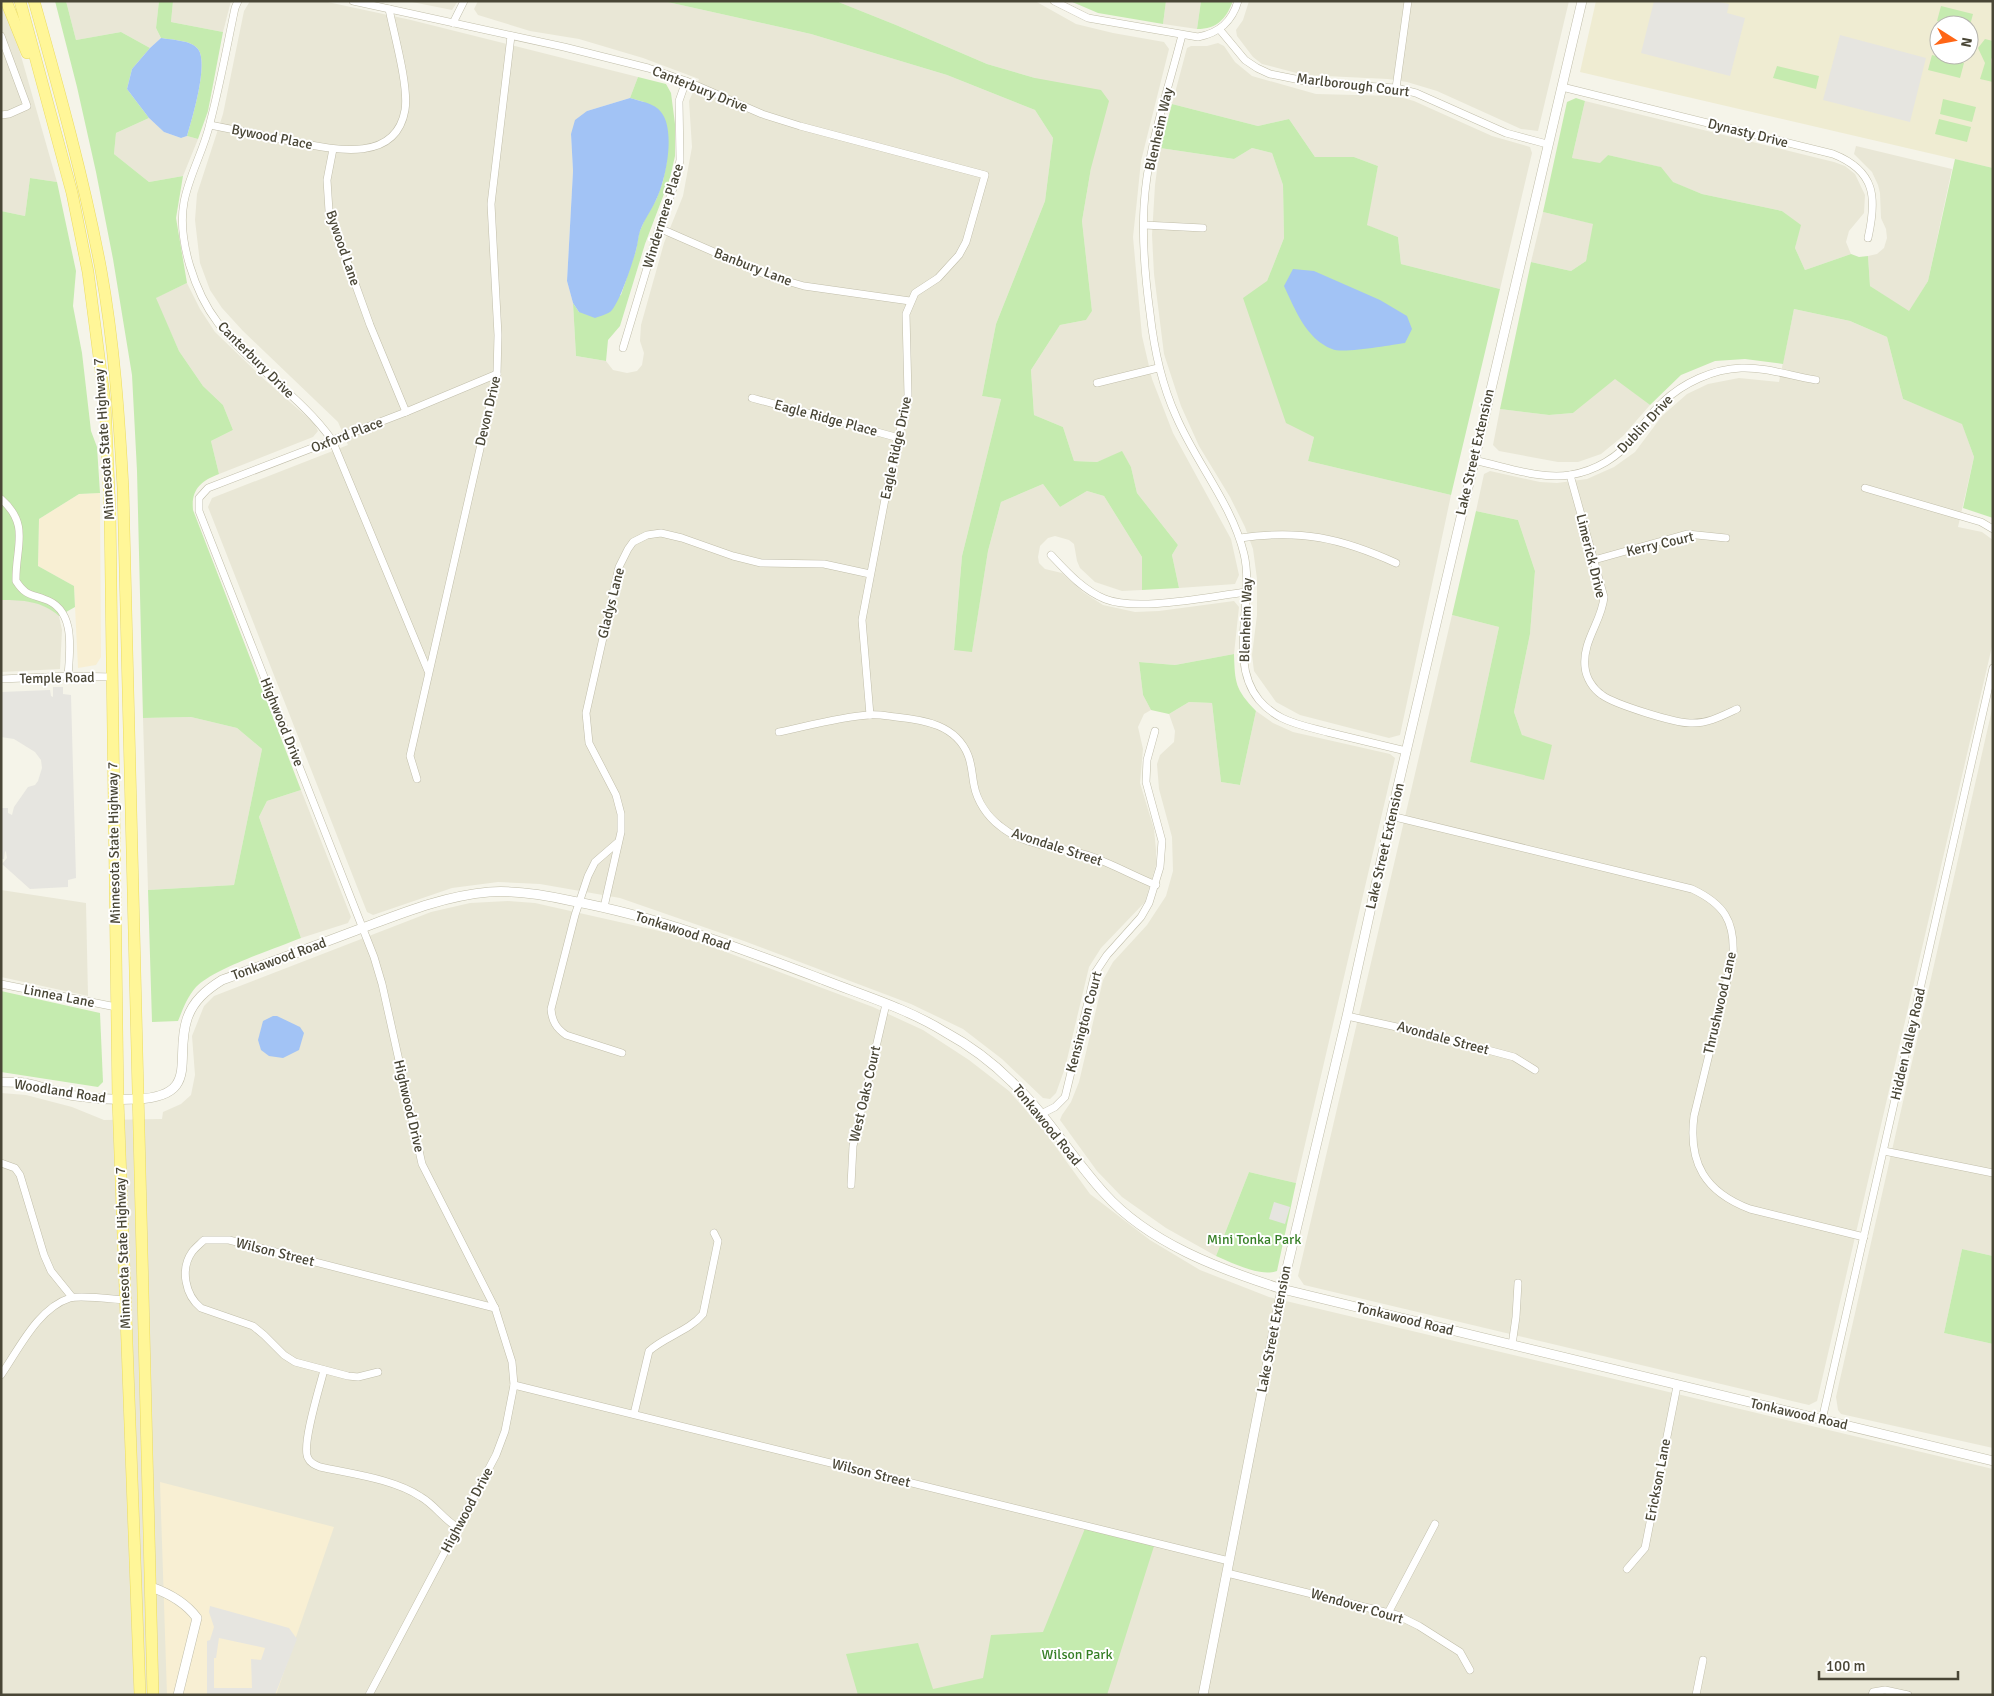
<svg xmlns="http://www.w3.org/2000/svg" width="1994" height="1696" viewBox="0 0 1994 1696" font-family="Signika,sans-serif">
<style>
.residential{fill:#e9e7d6}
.commercial{fill:#f8efd3}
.education{fill:#efecd2;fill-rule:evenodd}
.green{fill:#c5ebaf}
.parking{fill:#e6e5e0;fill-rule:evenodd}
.water{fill:#a2c3f5}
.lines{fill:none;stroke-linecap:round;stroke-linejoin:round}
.minor-casing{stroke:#c1beaa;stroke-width:8}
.tertiary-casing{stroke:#c1beaa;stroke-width:10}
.primary-casing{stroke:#ebdc61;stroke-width:12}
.minor{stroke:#fff;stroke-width:7}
.tertiary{stroke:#fff;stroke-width:9}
.primary{stroke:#fff698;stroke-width:11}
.labels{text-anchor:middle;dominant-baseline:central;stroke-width:4;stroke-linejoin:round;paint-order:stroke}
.street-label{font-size:14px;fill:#494636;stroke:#fff}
.park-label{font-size:14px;fill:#367f26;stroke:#fff}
</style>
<rect width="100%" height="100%" fill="#f5f4e9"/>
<g class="residential">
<polygon points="66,1 159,1 156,28 161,38 150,48 121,32 76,40"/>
<polygon points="173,1 231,1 223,32 171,22"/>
<polygon points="250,1 323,1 411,20 638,77 630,98 587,111 571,134 573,171 567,281 573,303 576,356 606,361 613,370 627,373 637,371 642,365 644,353 640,341 641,325 664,243 683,196 692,147 689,101 699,79 643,58 579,39 530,31 478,15 474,9 478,1 663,1 811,34 947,75 1035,110 1053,138 1045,201 996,324 982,396 1001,399 962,556 954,649 972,651 988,551 1001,502 1043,484 1060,507 1087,491 1104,496 1142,557 1142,590 1122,591 1095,582 1080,568 1077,561 1074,544 1069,540 1055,536 1048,538 1040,546 1038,557 1039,563 1045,569 1062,573 1083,592 1103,605 1135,612 1159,611 1234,601 1239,607 1234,654 1175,665 1139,662 1143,695 1151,710 1144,714 1138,727 1143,749 1140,783 1154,829 1156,850 1156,865 1145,902 1101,948 1089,967 1065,1068 1056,1093 1050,1099 1043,1098 1002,1059 963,1029 911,1004 744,941 620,898 540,884 498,882 452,888 373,915 367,912 208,507 212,498 348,445 338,422 243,331 222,308 210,290 200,263 195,220 197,194 223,114 244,11"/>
<polygon points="407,1 458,1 452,10"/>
<polygon points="836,1 1035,1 1076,24 1113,33 1164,42 1169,49 1141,161 1137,200 1133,237 1142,336 1152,379 1173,433 1231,539 1239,575 1235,584 1179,588 1172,555 1178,545 1137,493 1131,467 1122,452 1097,462 1074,461 1063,427 1034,415 1031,370 1060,325 1086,320 1092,311 1082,221 1091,168 1035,78 987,64 896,25"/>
<polygon points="1166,1 1201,1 1197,29 1163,24"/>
<polygon points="1249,1 1569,1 1538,131 1521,129 1437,91 1407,82 1388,79 1304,75 1262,64 1253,57 1237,36 1236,30 1243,20"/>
<polygon points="1,5 11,21 57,182 30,178 25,216 1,211"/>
<polygon points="1218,43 1224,46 1235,62 1252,76 1316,94 1396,96 1414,101 1492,136 1530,147 1532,153 1500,289 1401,264 1398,237 1366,225 1378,166 1354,157 1315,157 1289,119 1258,126 1172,104 1187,48 1191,46 1207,46"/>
<polygon points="1585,101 1834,162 1845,166 1855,174 1865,195 1864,213 1849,231 1846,242 1851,254 1805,270 1795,248 1800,225 1782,211 1702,194 1672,182 1660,167 1608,155 1600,164 1572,158"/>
<polygon points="149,118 164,132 181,138 187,136 198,139 183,176 149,182 114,154 116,133"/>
<polygon points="1856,146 1952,169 1928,281 1909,312 1870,286 1868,256 1877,254 1884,248 1887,238 1886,229 1881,218 1880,193 1878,185 1872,172 1854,154"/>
<polygon points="1160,148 1234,159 1252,148 1272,153 1283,185 1284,238 1267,281 1314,437 1308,461 1451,495 1400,735 1389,738 1300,715 1276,702 1254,671 1252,655 1257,615 1257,579 1253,549 1245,527 1230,497 1199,446 1181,406 1164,354 1154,274 1152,235 1155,185"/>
<polygon points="1543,212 1594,224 1586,261 1571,271 1531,262"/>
<polygon points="187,283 200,309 215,332 266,381 314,423 318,431 313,437 219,474 211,441 233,430 223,405 203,386 179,351 155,298"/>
<polygon points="1794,309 1850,321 1887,337 1903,399 1962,423 1974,457 1958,527 1982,532 1993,540 1993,642 1817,1401 1809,1405 1304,1285 1298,1276 1452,615 1499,627 1470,762 1544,779 1522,735 1514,712 1530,634 1535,571 1518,520 1476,511 1484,474 1490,471 1540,482 1557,483 1587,479 1614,467 1635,452 1662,416 1687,394 1708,384 1739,378 1779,382"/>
<polygon points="1615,378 1650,405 1623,436 1601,454 1578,462 1558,462 1499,451 1493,445 1500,409 1549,415 1573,413"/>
<polygon points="1,600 22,600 37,603 51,609 59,616 62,630 60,669 1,672"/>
<polygon points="1189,702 1212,703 1221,782 1240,785 1256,711 1273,723 1293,732 1390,754 1395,758 1296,1183 1249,1172 1216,1256 1166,1228 1122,1197 1097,1171 1060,1120 1062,1115 1071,1102 1079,1082 1103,980 1113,962 1147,925 1166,896 1173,871 1172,837 1159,789 1157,764 1160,755 1174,742 1175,731 1169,714"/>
<polygon points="1993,705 1993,1256 1962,1249 1944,1333 1993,1344 1993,1448 1841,1414 1838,1410 1836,1397"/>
<polygon points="191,717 237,728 262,749 234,885 148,890 143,718"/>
<polygon points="301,790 351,917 348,923 301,938 259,817 267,801"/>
<polygon points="1,890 86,903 88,996 1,977"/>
<polygon points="508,901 535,903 686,937 873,1007 923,1030 969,1060 1009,1091 1045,1132 1090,1194 1150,1240 1200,1270 1269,1297 1993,1469 1993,1695 1,1695 1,1093 26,1095 72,1107 104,1120 162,1119 163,1112 181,1104 191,1095 195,1075 192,1036 204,1006 214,996 431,912 470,903"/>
</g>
<g class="commercial">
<polygon points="100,493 101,657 96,665 78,668 74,586 38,566 39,519 79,494"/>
<polygon points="160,1482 334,1527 276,1695 167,1695"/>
</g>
<path class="education" d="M 1596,1 L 1993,1 L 1993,168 L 1580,72 ZM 1939,25 L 1969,25 L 1969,55 L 1939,55 Z"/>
<g class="green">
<path d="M 55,1 L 66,1 L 76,40 L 121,32 L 150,48 L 132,69 L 127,89 L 149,118 L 116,133 L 114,154 L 149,182 L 183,176 L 176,218 L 187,283 L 156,298 L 179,351 L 203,386 L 223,405 L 233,430 L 211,441 L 219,474 C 201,481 191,489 193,510 L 301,790 L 267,801 L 259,817 L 301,938 C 274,949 215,968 196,987 C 187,997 183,1009 178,1021 L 152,1022 L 148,890 L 234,885 L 262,749 L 237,728 L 191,717 L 143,718 L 137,471 L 132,375 L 113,259 L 96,172 L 77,87 Z"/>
<path d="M 159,1 L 173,1 L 171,22 L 223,32 L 208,111 L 198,139 L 187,136 C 192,119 209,63 198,49 C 191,40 172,40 161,38 L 156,28 Z"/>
<polygon points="663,1 836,1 896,25 987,64 1035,78 1101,90 1109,101 1091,168 1082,221 1092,311 1086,320 1060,325 1031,370 1034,415 1063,427 1074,461 1097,462 1122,451 1131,467 1137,493 1178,545 1172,555 1179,588 1142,590 1142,557 1104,496 1087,491 1060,507 1043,484 1001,502 988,551 972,652 954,650 962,556 1001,399 982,396 996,324 1045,201 1053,138 1035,110 947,75 811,34"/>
<polygon points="1070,1 1166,1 1163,24 1098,13"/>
<path d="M 1201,1 L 1233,1 C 1226,19 1217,29 1197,29 Z"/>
<polygon points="1941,6 1973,14 1969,29 1969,25 1953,25 1937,21"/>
<polygon points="1985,39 1993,41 1993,57 1991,59 1993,82 1980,79 1985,63 1978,48"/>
<polygon points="1932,55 1964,63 1960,78 1928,70"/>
<polygon points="1777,66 1819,76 1816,89 1773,78"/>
<polygon points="638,77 666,84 671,93 675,124 675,156 670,178 645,244 620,326 608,340 606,361 576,356 573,303 579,312 621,295 636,250 639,233 645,219 656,200 663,181 667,160 644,102 630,98"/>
<polygon points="1576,98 1585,101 1572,158 1600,163 1608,155 1661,167 1673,182 1702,194 1782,211 1801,225 1795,248 1805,270 1851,254 1859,257 1868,256 1870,286 1909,311 1928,281 1955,159 1993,168 1993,518 1963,508 1974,457 1962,424 1903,399 1887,337 1850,321 1794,309 1783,364 1745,359 1715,361 1681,375 1650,405 1615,379 1573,413 1549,415 1500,409 1531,262 1571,271 1586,261 1593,224 1543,212 1567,102"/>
<polygon points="1943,99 1976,107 1972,122 1940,114"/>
<polygon points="1172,104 1258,126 1289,119 1315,157 1354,157 1378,166 1367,225 1398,237 1401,264 1500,289 1451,495 1308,461 1314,437 1286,423 1243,298 1267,281 1284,238 1283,185 1272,153 1252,148 1234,159 1160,148"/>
<polygon points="1939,119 1971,127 1967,142 1935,134"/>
<path d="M 30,178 L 57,182 L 76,271 L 73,306 L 82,353 L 91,431 L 97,447 L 100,493 L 79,494 L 39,519 L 38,566 L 74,586 L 75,607 L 59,616 C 42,601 23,600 1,600 L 1,211 L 25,216 Z"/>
<polygon points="1476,511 1518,520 1535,571 1530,634 1514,712 1522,735 1552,745 1544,780 1470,762 1499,627 1452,615"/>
<path d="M 1234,654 C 1235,683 1235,689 1256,711 L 1240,785 L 1221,782 L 1212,703 L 1189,702 L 1169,714 L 1151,710 L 1143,695 L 1139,662 L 1175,665 Z"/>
<polygon points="1,991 100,1013 103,1082 98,1087 1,1072"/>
<path d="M 1249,1172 L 1296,1183 L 1277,1271 C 1260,1277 1232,1263 1216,1256 Z"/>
<polygon points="1962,1249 1993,1256 1993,1344 1944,1333"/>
<polygon points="1086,1526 1155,1543 1107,1695 858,1695 846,1654 918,1643 933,1689 983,1678 991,1635 1043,1632"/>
</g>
<g class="parking">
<polygon points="1654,1 1716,1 1729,4 1727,13 1745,18 1730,76 1641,53"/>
<polygon points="1840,35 1926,58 1910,122 1823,100"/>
<polygon points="53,687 63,687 63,694 71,695 76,878 68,880 68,887 30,889 2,864 7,858 6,852 5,851 4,859 1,859 1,808 8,808 8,813 12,815 14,807 28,787 35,785 38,781 42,768 41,760 35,752 14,739 1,737 1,692 50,690 51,696 53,697"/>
<polygon points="1274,1202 1290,1207 1285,1224 1269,1219"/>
<path d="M 210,1606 L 289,1628 L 297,1639 L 275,1695 L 207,1695 L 207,1641 L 210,1640 L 214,1627 L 209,1612 ZM 219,1638 L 265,1648 L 261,1660 L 251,1659 L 252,1688 L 214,1688 L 214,1658 L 216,1658 Z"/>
</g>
<g class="water">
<path d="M 161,38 C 172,40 191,40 198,49 C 209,63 192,119 187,136 L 181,138 L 164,132 L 149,118 L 127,89 L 132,69 L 150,48 Z"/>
<path d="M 630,98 C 639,101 655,103 661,112 C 676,130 666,180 656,200 C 651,211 644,220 640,231 C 638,237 638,243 636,250 C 633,262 620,301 612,310 C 609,314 600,316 595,318 L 579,312 L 573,303 L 567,281 L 573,171 L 571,134 L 575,120 L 587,111 Z"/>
<path d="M 1293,269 L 1314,271 L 1380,300 L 1407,316 L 1412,329 L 1405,343 C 1391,345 1342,354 1332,349 C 1306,339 1295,309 1284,286 Z"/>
<polygon points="273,1016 277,1016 300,1027 304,1033 299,1050 283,1058 269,1056 261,1050 258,1040 263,1021"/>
</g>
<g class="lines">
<defs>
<g id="minor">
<path d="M 238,1 L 235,8 C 227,46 220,85 210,123 C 204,150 189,175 184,202 C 177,240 195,293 218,323 C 251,367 300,395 332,440 L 428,671"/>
<polyline points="353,1 564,47 648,68 686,81 762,114 800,126 985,175 966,242 959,255 938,278 915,293 906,314 908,395 885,499 862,620 870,715"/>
<path d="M 1054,1 L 1088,18 L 1198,37 C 1219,33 1232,22 1238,1"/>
<polyline points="453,23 464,1"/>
<polyline points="1220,30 1245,60 1257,68 1270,74 1315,83 1396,88 1416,93 1506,133 1547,144"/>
<path d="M 1182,35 C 1168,91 1147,149 1144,206 C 1142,242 1145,277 1150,313 C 1154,349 1161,383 1176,416 C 1196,463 1232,504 1244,554 C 1255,600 1227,661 1259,700 C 1265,707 1274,714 1282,718 C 1296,725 1312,728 1327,732 C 1353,738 1380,745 1406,751"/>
<polyline points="1,36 27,106 9,114 1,115"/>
<path d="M 1562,87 L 1833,154 C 1876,171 1877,198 1868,238"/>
<polyline points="1396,88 1408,1"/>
<path d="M 210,125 C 235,130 260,135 285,140 C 324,147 395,168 405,110 C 409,87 394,34 389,9"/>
<polyline points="333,149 327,180 329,211 370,325 406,412"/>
<polyline points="1144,225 1203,228"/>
<polyline points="659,228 769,276 804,286 910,301"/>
<polyline points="623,348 659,228 676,180 680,160 679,101 686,81"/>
<polyline points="1097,383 1158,368"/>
<polyline points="752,398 899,438"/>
<path d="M 1473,460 C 1504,466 1539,480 1570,475 C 1595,471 1619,457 1634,437 C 1644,425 1651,412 1663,402 C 1683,383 1713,369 1741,368 C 1766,367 1791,376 1816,380"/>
<path d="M 1570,475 L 1604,597 C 1602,621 1582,641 1585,667 C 1586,678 1593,689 1602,695 C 1614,704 1674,723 1690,723 C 1707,724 1722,716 1737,709"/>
<polyline points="1865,488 1981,522 1993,529"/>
<path d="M 1,499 C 31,525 15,548 16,581 C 25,595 30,594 44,599 C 76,609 70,649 68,676"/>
<path d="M 1240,538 C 1300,529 1341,538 1396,563"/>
<path d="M 1051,555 C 1067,572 1083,590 1105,599 C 1138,612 1211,596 1247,592"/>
<polyline points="1594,560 1687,534 1726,538"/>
<polyline points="1,679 68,676 113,677"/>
<path d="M 779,732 C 808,726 839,717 869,715 C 878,714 887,716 896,717 C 925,720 956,725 968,755 C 972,765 972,775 974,785 C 977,801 987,816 1000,826 C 1025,847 1060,846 1090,856 C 1112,864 1134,876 1156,885"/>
<polyline points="417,779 410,756 497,374 498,335 491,204 511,36"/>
<path d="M 1391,816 L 1692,889 C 1724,904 1735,921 1733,956 L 1694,1116 C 1688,1163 1705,1192 1750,1209 L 1864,1237"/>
<path d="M 617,843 L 595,862 L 588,876 L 575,915 L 551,1009 C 552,1021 556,1028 566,1035 L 622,1053"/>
<polyline points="604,907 621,832 621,814 616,795 589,743 586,713 619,567 628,549 633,542 647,535 661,533 682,538 733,556 761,563 824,564 870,574"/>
<polyline points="1,984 116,1007"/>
<polyline points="1347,1016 1424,1033 1514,1057 1535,1070"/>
<polyline points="1041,1114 1055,1107 1065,1097 1095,973 1107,955 1141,917 1149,903 1160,867 1162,841 1146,782 1147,760 1155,731"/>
<polyline points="1884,1151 1993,1173"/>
<polyline points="1,1163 15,1168 20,1175 44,1255 51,1271 72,1297"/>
<polyline points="851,1185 853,1146 886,1004"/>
<polyline points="1512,1345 1516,1317 1518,1283"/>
<path d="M 324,1370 C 320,1386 301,1446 308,1458 C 310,1463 315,1465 320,1467 C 352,1474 394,1479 421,1497 C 435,1505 443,1519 457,1527"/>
<path d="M 378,1372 L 358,1377 L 348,1376 L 295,1362 L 284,1355 L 264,1335 L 253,1326 L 201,1308 C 185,1295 180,1269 192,1252 C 195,1248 200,1244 204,1240 L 229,1240 L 495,1308"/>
<path d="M 1,1375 C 19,1349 38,1308 70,1298 C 80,1295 112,1299 125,1300"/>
<polyline points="514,1385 1229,1561"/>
<path d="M 634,1414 L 649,1351 C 666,1336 689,1331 703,1314 L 718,1241 L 714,1233"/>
<polyline points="1822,1420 1993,668"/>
<polyline points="1627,1569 1645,1548 1677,1386"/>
<polyline points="1227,1573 1397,1615 1419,1626 1460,1652 1470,1670"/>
<polyline points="1388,1613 1435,1524"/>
<polyline points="369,1695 496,1455 505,1431 514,1385 512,1362 495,1308 422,1164 382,984 374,957 199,511 199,498 208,488 406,412 497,374"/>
<polyline points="1696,1695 1703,1660"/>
<polyline points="1872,1695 1873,1692 1885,1690 1908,1695"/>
</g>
<g id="tertiary">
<path d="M 1,1082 C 9,1082 17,1082 24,1083 C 42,1086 59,1094 76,1096 C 96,1099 117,1100 137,1099 C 201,1096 174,1059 187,1019 C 193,1001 206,990 222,980 C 267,964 312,947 357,930 C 400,914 443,896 489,892 C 517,890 545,895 572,901 C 659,917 742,949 824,980 C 865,996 908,1009 945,1032 C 969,1045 993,1063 1012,1082 C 1047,1115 1072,1158 1104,1193 C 1149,1243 1219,1269 1282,1289 L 1993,1461"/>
<path d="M 151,1587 C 168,1593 186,1603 197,1618 L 178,1695"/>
<polyline points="1203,1695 1282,1289 1347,1016 1391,816 1582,1"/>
</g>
<g id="primary">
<polyline points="6,1 27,53"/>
<polyline points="20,1 72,193 88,272 105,403 110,511 118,1100 140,1695"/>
<path d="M 34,1 C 59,90 84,179 101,270 C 114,342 119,415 123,488 L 153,1695"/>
</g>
</defs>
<use href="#minor" class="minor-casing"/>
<use href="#tertiary" class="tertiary-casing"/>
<use href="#primary" class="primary-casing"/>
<use href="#minor" class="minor"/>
<use href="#tertiary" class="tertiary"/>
<use href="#primary" class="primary"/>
</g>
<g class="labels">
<g class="street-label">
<text transform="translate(1353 85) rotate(7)">Marlborough Court</text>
<text transform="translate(700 89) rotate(22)">Canterbury Drive</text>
<text transform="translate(1159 129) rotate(-77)">Blenheim Way</text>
<text transform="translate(1748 133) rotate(14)">Dynasty Drive</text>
<text transform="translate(272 137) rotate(11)">Bywood Place</text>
<text transform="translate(663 216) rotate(-73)">Windermere Place</text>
<text transform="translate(343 248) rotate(71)">Bywood Lane</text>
<text transform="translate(753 267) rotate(21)">Banbury Lane</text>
<text transform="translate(256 360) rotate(45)">Canterbury Drive</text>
<text transform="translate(488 411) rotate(-77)">Devon Drive</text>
<text transform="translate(826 418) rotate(15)">Eagle Ridge Place</text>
<text transform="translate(1645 424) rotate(-47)">Dublin Drive</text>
<text transform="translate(347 435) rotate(-21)">Oxford Place</text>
<text transform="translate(104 439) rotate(-94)">Minnesota State Highway 7</text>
<text transform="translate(896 448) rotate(-78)">Eagle Ridge Drive</text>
<text transform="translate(1475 452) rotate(-77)">Lake Street Extension</text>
<text transform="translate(1660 544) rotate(-13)">Kerry Court</text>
<text transform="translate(1591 556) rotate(76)">Limerick Drive</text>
<text transform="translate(611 603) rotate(-76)">Gladys Lane</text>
<text transform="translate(1246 620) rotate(-88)">Blenheim Way</text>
<text transform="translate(57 678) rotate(-1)">Temple Road</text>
<text transform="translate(282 722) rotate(68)">Highwood Drive</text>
<text transform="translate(114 843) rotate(-91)">Minnesota State Highway 7</text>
<text transform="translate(1385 846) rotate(-77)">Lake Street Extension</text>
<text transform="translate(1057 847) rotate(18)">Avondale Street</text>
<text transform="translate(683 931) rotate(18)">Tonkawood Road</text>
<text transform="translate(279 959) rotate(-20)">Tonkawood Road</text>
<text transform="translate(59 996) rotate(11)">Linnea Lane</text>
<text transform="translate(1720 1003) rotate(-77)">Thrushwood Lane</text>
<text transform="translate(1084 1022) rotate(-75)">Kensington Court</text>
<text transform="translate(1443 1038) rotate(15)">Avondale Street</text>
<text transform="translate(1908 1044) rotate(-77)">Hidden Valley Road</text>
<text transform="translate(60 1091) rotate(9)">Woodland Road</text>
<text transform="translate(865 1094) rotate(-77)">West Oaks Court</text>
<text transform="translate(409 1106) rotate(77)">Highwood Drive</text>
<text transform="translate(1047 1125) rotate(51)">Tonkawood Road</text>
<text transform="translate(123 1248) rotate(-92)">Minnesota State Highway 7</text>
<text transform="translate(275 1252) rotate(14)">Wilson Street</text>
<text transform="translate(1405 1319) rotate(14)">Tonkawood Road</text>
<text transform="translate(1274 1329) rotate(-79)">Lake Street Extension</text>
<text transform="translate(1799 1414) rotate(13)">Tonkawood Road</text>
<text transform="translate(871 1473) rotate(14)">Wilson Street</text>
<text transform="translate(1658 1480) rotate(-79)">Erickson Lane</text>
<text transform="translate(467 1510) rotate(-62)">Highwood Drive</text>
<text transform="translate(1357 1606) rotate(16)">Wendover Court</text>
</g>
<g class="park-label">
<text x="1254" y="1239">Mini Tonka Park</text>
<text x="1077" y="1654">Wilson Park</text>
</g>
</g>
<rect width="1994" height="1696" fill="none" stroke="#494636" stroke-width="5"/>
<g transform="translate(1954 40) rotate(101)"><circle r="24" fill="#ffffff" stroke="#b6b5af"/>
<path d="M0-4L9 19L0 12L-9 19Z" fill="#ff6616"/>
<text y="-8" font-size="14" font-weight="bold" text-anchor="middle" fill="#494636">N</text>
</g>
<path d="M1819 1671v8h139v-8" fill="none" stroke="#494636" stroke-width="2.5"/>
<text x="1826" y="1671" font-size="15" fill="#494636" stroke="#ffffff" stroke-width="4" paint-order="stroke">100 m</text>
</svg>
